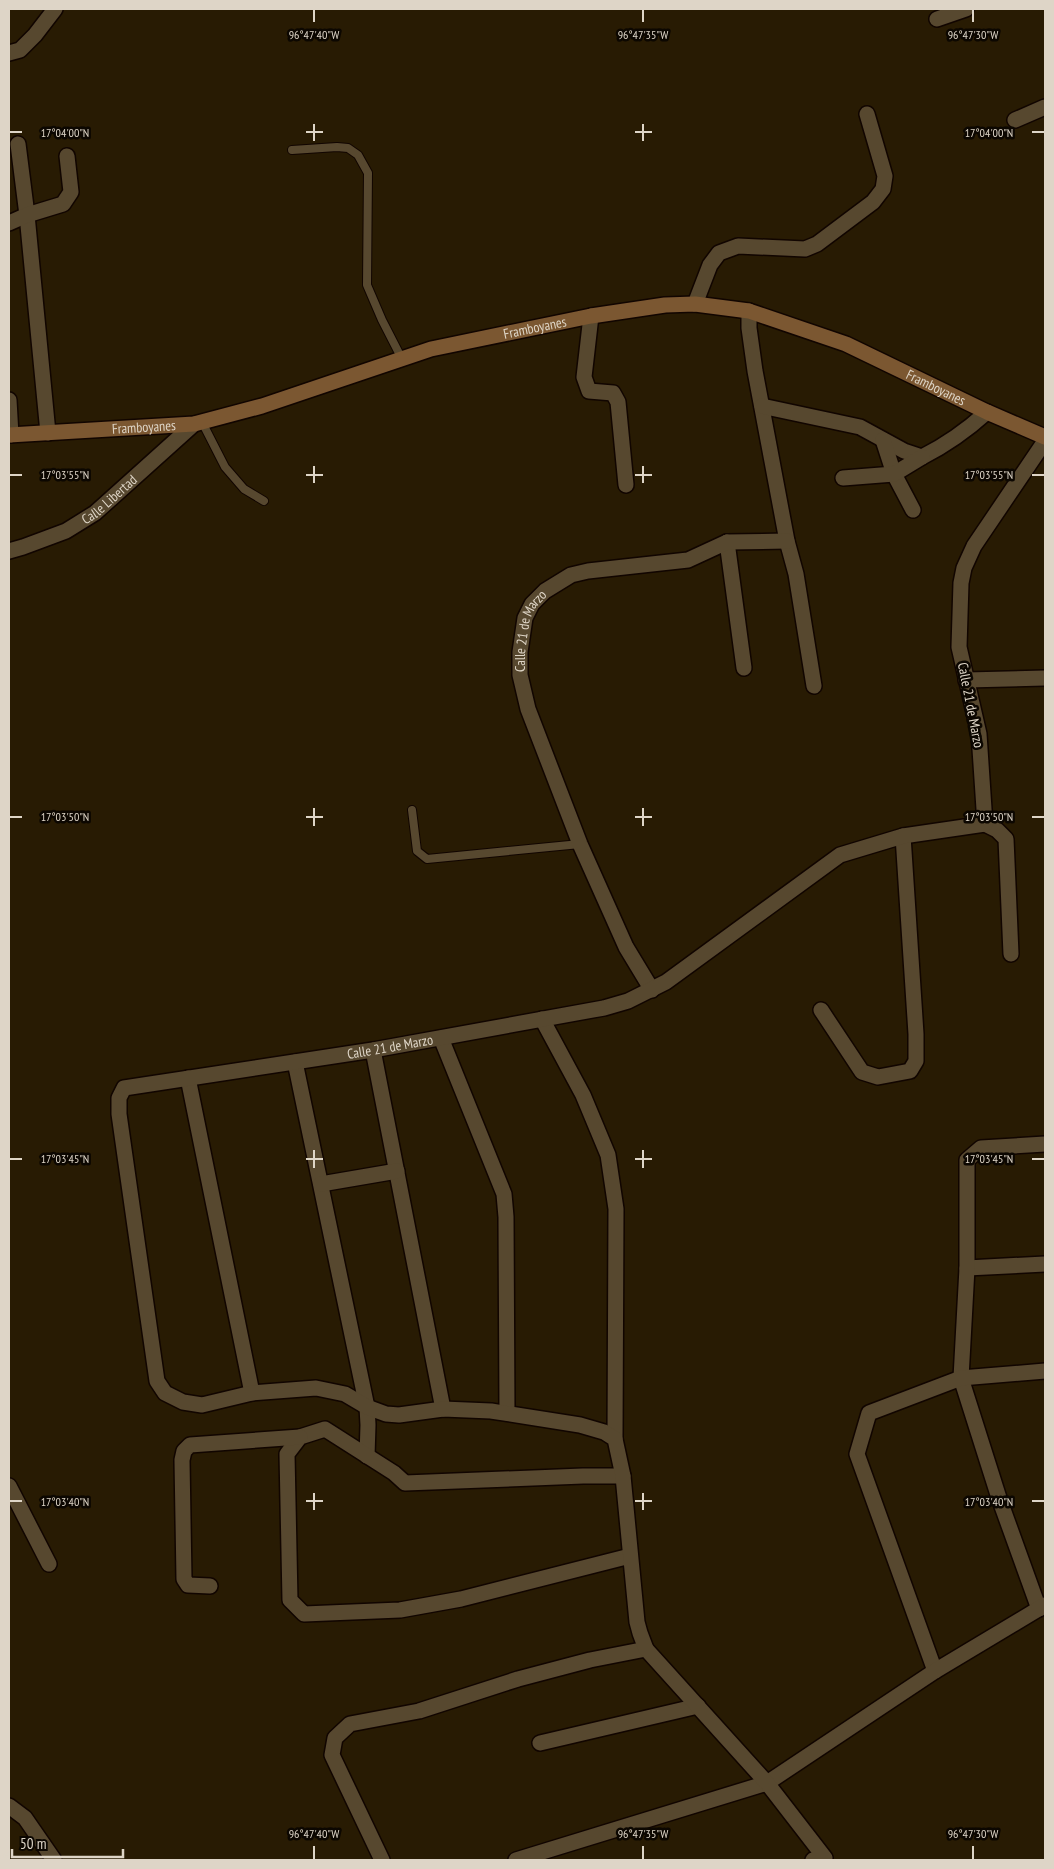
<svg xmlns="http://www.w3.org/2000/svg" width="1054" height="1869" viewBox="0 0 1054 1869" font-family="'PT Sans Narrow',sans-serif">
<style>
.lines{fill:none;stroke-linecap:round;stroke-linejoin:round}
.service-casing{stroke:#110500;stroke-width:10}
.minor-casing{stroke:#110500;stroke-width:18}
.secondary-casing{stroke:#110500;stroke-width:18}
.service{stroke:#57482f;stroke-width:8}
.minor{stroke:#57482f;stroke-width:15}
.secondary{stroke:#7b5731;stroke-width:15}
.ticks{fill:none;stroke:#ded5c7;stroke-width:2}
.labels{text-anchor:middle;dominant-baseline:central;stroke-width:5;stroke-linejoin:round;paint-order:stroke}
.street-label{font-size:14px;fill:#ded5c7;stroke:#0c0701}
.ticks-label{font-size:12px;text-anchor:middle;fill:#ded5c7;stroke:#0c0701;stroke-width:5;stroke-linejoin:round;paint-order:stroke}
</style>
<rect width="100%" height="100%" fill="#281b03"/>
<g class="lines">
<defs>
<g id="service">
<polyline points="292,150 337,147 348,148 358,155 368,173 367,285 382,320 402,359"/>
<polyline points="202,422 225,467 244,489 264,501"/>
<polyline points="412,810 417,851 427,859 580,844"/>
</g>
<g id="minor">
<polyline points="937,19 966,9"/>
<polyline points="9,53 20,50 35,35 55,9"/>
<polyline points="1015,120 1045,107"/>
<polyline points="18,144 27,215 48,433"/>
<polyline points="9,223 27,215 63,204 71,192 67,156"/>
<polyline points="695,304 710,265 719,253 738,246 805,249 817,244 873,202 883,189 885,176 867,114"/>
<polyline points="749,311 749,328 755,371 787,541 796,574 814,686"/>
<polyline points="591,316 584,377 589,391 613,393 618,402 626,485"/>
<polyline points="9,400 11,435"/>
<path d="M 762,406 L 860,427 L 904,451 L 922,457 C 946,445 967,430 987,412"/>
<polyline points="883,440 894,474 913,510"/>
<polyline points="843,478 894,474 922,457"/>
<polyline points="727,542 744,668"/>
<path id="s1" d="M 9,551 L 23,547 L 66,531 L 95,513 L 194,424"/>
<polyline points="966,680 1045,678"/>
<polyline points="985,824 979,734 959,647 961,583 964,568 974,546 1045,441"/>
<polyline points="985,824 997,830 1006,839 1011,954"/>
<path id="s2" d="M 652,990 L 626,947 L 580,844 L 528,709 L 520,675 L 520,652 L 525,618 L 532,604 L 545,591 L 571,575 L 588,571 L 688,560 L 727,542 L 787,541"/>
<polyline points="821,1010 862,1072 878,1077 910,1071 916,1061 916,1034 903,836"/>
<polyline points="542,1019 583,1095 608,1155 616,1209 615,1439"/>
<polyline points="441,1038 504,1194 506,1217 507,1413"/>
<polyline points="373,1050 443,1409"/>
<polyline points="295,1062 367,1407 368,1425 367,1456"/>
<polyline points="188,1078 252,1393"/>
<polyline points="321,1184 397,1171"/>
<polyline points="967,1268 1045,1264"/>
<polyline points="623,1476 583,1476 405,1483 394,1473 325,1429 300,1437 287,1454 290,1600 304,1614 400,1610 461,1599 630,1556"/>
<polyline points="9,1486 49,1564"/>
<polyline points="210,1586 188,1585 184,1579 182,1460 184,1451 190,1445 300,1437"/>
<polyline points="1039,1609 999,1498 961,1378 967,1268 967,1160 981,1148 1045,1144"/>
<polyline points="935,1671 857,1454 869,1413 961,1378 1045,1371"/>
<polyline points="540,1743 698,1706"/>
<polyline points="9,1806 25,1818 54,1860"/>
<polyline points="382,1860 332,1755 335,1738 350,1724 419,1711 518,1679 590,1660 646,1649"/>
<polyline points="516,1860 767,1783 935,1671 1045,1605"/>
<path id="s3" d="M 813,1860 L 825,1858 L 767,1783 L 646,1649 L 640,1633 L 637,1622 L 623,1476 L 615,1439 L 604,1432 L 580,1425 L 491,1411 L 443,1409 L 399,1415 L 386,1414 L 367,1407 L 345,1394 L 316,1388 L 252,1393 L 202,1405 L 183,1402 L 165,1393 L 157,1381 L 119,1114 L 119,1098 L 124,1088 L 373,1050 L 604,1008 L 628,1001 L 666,982 L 840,855 L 903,836 L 985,824"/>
</g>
<g id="secondary">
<path id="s4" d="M 9,435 L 194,424 L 262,406 L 431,349 L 591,316 L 665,305 L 695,304 L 749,311 L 846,344 L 987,412 L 1045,437"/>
</g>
</defs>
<use href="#service" class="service-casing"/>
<use href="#minor" class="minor-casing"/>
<use href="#secondary" class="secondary-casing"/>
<use href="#service" class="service"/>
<use href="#minor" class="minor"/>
<use href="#secondary" class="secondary"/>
</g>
<path class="ticks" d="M 314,10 L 314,22M 643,10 L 643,22M 973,10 L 973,22M 314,124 L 314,141M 643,124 L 643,141M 10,132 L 22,132M 306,132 L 323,132M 635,132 L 652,132M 1032,132 L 1044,132M 314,466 L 314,483M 643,466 L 643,483M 10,475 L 22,475M 306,475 L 323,475M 635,475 L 652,475M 1032,475 L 1044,475M 314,808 L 314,826M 643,808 L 643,826M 10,817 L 22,817M 306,817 L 323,817M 635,817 L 652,817M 1032,817 L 1044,817M 314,1150 L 314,1168M 643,1150 L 643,1168M 10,1159 L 22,1159M 306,1159 L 323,1159M 635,1159 L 652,1159M 1032,1159 L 1044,1159M 314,1493 L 314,1510M 643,1493 L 643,1510M 10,1501 L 22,1501M 306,1501 L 323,1501M 635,1501 L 652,1501M 1032,1501 L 1044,1501M 314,1846 L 314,1859M 643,1846 L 643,1859M 973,1846 L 973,1859"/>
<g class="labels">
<g class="street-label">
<text stroke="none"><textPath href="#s4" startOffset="540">Framboyanes</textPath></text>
<text stroke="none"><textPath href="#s4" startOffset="959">Framboyanes</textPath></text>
<text stroke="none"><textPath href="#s4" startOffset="135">Framboyanes</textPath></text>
<text stroke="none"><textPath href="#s1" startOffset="114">Calle Libertad</textPath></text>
<text stroke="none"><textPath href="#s2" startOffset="389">Calle 21 de Marzo</textPath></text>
<text transform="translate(971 705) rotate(79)">Calle 21 de Marzo</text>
<text stroke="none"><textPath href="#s3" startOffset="1545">Calle 21 de Marzo</textPath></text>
</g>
</g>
<g class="ticks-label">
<text x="314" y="39">96°47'40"W</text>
<text x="643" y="39">96°47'35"W</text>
<text x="973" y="39">96°47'30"W</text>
<text x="65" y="137">17°04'00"N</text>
<text x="989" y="137">17°04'00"N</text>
<text x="65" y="479">17°03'55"N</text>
<text x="989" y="479">17°03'55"N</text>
<text x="65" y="821">17°03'50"N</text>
<text x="989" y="821">17°03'50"N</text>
<text x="65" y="1163">17°03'45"N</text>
<text x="989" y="1163">17°03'45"N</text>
<text x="65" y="1506">17°03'40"N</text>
<text x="989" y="1506">17°03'40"N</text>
<text x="314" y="1838">96°47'40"W</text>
<text x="643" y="1838">96°47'35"W</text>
<text x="973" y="1838">96°47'30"W</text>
</g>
<rect width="1054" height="1869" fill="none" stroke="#ded5c7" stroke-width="20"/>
<path d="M12 1849v8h111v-8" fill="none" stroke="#ded5c7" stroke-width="2.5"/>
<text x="20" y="1849" font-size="15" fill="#ded5c7" stroke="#0c0701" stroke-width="4" paint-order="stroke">50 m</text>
</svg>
